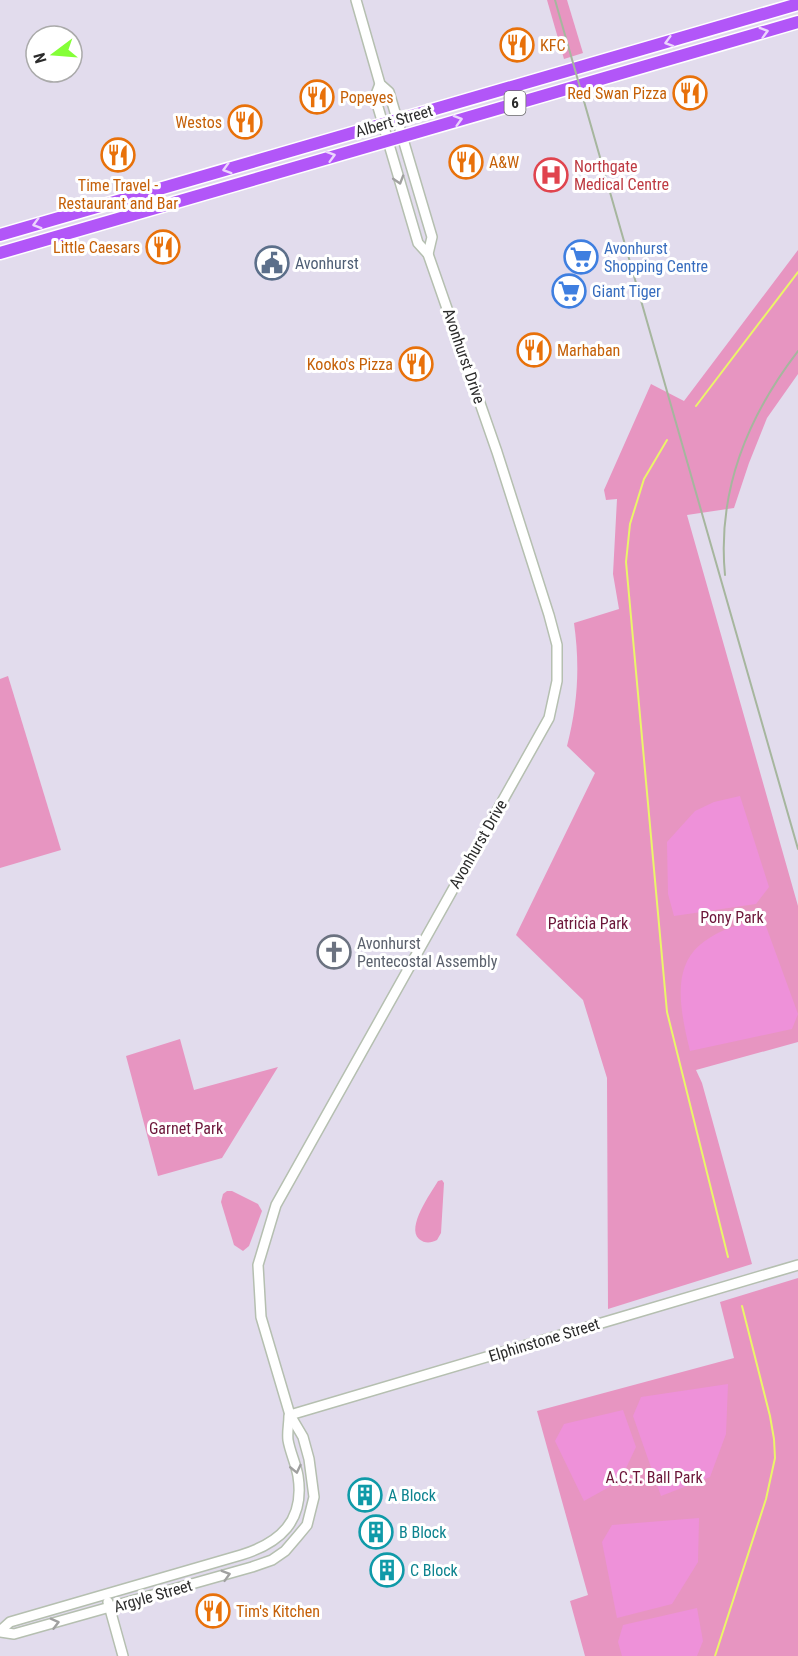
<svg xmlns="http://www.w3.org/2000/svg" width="798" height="1656" viewBox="0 0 798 1656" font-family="'Roboto Condensed',sans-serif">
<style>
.green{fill:#e795c1}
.pitch{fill:#ee91d9}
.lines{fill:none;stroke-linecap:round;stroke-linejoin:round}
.stream{stroke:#ebf569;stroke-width:2}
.tertiary-casing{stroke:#b5bfb0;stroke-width:12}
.primary-casing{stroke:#fff;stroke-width:15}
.tertiary{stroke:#fff;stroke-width:9}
.primary{stroke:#b256f8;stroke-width:12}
.rail{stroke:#a6b69e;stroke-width:2}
.oneway{stroke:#ecd5fd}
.oneway2{stroke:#a0a0a0}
.labels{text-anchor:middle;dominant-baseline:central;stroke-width:6;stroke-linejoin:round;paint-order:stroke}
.shield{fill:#fff;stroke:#6b6b6b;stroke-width:1.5}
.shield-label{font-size:15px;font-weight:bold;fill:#2b2b2b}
.food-label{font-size:16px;fill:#c56008;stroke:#fff;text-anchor:start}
.street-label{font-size:16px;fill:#2b2b2b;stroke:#fff}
.health-label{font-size:16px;fill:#be3a42;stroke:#fff;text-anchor:start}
.shop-label{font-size:16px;fill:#366cbe;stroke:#fff;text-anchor:start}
.service-label{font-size:16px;fill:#4e5e75;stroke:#fff;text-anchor:start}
.park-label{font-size:16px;fill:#6c1639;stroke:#fff}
.worship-label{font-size:16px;fill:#5b616d;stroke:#fff;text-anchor:start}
.culture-label{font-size:16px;fill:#0d838f;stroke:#fff;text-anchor:start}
</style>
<rect width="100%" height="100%" fill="#e2dced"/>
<g class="green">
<polygon points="547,0 567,0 583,53 564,59"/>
<path d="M 798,250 L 798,374 L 767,418 L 749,463 L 734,508 L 687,515 L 798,906 L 798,1042 L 696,1070 L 702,1083 L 752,1264 L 608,1309 L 607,1078 L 583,1000 L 516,935 L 595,773 L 567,746 C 578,703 580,666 574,623 L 619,609 L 613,574 L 617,499 L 606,500 L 604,490 L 651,384 L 684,401 Z"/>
<polygon points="8,676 61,850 0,868 0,679"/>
<polygon points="180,1039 194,1090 278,1067 222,1158 158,1176 126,1056"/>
<path d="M 442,1180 L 444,1183 L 441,1233 L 437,1240 C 431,1243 425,1244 419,1239 C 406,1227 431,1193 438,1181 Z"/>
<polygon points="232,1191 258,1204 262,1211 249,1246 243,1251 234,1245 221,1202 223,1194 227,1191"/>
<polygon points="798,1278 798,1656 585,1656 570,1601 588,1595 537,1411 734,1358 720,1302"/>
</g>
<g class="pitch">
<polygon points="740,796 769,887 756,904 674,916 668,894 667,842 695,811 714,802"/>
<path d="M 763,918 L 798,1014 L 792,1029 L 690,1051 C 670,971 677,938 763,918 Z"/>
<polygon points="728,1384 726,1434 710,1477 661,1496 633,1416 641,1397"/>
<polygon points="623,1410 636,1447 620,1481 584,1501 555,1441 564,1424"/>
<polygon points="699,1518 698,1562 672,1604 617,1618 602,1542 612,1525"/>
<polygon points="697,1608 703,1641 697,1656 622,1656 618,1642 623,1625"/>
</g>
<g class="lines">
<g class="stream">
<polyline points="696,406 798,272"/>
<polyline points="667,440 644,479 630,524 626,562 667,1012 728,1257"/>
<polyline points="715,1656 766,1499 775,1458 774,1439 770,1416 742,1306"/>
</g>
<defs>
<g id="tertiary">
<polyline points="356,0 380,84 389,92 432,237 428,254"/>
<polyline points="290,1415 798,1265"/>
<polyline points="108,1602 123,1656"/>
<path d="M 0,1631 L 10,1622 L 241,1555 C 280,1543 305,1521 298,1476 C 296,1464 290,1452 288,1440 C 287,1432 289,1424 289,1416"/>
<polyline points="0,1632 14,1634 252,1567 272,1560 285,1551 297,1537 307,1525 314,1497 309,1459 303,1437 290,1415 261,1317 258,1265 276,1205 549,718 557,681 557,645 549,615 497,452 428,254 418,243 375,97 380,84"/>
</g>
<g id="primary">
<polyline points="0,235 798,4"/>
<polyline points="0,253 798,22"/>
</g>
</defs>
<use href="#tertiary" class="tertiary-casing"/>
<use href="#primary" class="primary-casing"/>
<use href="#tertiary" class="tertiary"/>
<use href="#primary" class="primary"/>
<g class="rail">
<polyline points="555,0 798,849"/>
<path d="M 725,575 C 717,492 748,416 798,351"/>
</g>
</g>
<defs><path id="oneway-chevron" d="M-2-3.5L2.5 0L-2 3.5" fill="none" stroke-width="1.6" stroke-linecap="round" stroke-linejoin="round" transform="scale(1.5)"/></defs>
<g class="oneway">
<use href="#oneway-chevron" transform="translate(764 32) rotate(-16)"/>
<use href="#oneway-chevron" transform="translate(669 42) rotate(164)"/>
<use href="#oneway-chevron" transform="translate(458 120) rotate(-16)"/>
<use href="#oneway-chevron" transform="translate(331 156) rotate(-16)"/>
<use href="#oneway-chevron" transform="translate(227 169) rotate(164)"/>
<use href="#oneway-chevron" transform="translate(37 224) rotate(164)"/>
</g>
<g class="oneway2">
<use href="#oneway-chevron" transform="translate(399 180) rotate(73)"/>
<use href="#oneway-chevron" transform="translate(296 1469) rotate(77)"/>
<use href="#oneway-chevron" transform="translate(226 1575) rotate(-16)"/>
<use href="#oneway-chevron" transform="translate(55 1623) rotate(-15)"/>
</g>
<defs>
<symbol id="restaurant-ring" viewBox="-11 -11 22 22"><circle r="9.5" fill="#fff" stroke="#e8710a" stroke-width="1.5"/><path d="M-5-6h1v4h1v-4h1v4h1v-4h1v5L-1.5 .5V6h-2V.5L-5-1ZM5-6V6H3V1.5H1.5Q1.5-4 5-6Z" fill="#e8710a"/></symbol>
<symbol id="hospital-ring" viewBox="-11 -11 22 22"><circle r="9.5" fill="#fff" stroke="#e0444e" stroke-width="1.5"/><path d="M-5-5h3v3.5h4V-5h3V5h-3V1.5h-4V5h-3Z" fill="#e0444e"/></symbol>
<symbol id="supermarket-ring" viewBox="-11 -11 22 22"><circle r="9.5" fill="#fff" stroke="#3f7fe0" stroke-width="1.5"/><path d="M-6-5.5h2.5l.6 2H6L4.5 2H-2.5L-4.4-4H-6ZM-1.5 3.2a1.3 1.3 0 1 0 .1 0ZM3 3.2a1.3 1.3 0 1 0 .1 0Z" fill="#3f7fe0"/></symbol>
<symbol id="civic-ring" viewBox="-11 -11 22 22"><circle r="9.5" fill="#fff" stroke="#5c6f8a" stroke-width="1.5"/><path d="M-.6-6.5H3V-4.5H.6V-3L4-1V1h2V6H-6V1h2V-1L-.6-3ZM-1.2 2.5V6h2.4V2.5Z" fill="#5c6f8a"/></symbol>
<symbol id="church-ring" viewBox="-11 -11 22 22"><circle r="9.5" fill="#fff" stroke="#6b7280" stroke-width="1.5"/><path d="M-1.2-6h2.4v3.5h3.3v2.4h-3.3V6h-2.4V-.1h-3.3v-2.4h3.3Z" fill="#6b7280"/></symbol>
<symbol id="building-ring" viewBox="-11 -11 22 22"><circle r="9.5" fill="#fff" stroke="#0f9aa8" stroke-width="1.5"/><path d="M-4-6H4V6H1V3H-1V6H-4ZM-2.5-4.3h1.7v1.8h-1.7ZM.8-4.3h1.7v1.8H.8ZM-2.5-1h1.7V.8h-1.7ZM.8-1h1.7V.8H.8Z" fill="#0f9aa8"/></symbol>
</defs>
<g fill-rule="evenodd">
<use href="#restaurant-ring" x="498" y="26" width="38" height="38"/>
<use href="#restaurant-ring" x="671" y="74" width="38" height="38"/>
<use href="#restaurant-ring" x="298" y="78" width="38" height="38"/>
<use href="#restaurant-ring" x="226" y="103" width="38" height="38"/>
<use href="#restaurant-ring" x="99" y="136" width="38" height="38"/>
<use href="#restaurant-ring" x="447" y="143" width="38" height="38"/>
<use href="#hospital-ring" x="532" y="156" width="38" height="38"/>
<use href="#restaurant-ring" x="144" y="228" width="38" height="38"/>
<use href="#supermarket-ring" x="562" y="238" width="38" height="38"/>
<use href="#civic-ring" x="253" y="244" width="38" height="38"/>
<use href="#supermarket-ring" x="550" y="272" width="38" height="38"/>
<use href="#restaurant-ring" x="515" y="331" width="38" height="38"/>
<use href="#restaurant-ring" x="397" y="345" width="38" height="38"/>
<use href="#church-ring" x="315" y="933" width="38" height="38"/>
<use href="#building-ring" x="346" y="1476" width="38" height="38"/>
<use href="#building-ring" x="357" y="1513" width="38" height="38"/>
<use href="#building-ring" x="368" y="1551" width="38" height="38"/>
<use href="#restaurant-ring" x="194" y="1592" width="38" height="38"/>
</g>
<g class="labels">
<rect class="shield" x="504.5" y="91" width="21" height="24" rx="4.5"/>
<g class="shield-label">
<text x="515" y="103">6</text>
</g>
<g class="food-label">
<text x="540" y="45">KFC</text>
<text x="667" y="93" text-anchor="end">Red Swan Pizza</text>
<text x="340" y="97">Popeyes</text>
<text x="222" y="122" text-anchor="end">Westos</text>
<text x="489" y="162">A&amp;W</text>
<text x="118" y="185" text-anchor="middle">Time Travel -<tspan x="118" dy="18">Restaurant and Bar</tspan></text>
<text x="140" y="247" text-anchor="end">Little Caesars</text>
<text x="557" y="350">Marhaban</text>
<text x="393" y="364" text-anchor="end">Kooko's Pizza</text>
<text x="236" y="1611">Tim's Kitchen</text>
</g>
<g class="street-label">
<text transform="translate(394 121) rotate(-16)">Albert Street</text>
<text transform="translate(464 356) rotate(71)">Avonhurst Drive</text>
<text transform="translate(478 844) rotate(-60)">Avonhurst Drive</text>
<text transform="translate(544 1340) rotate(-17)">Elphinstone Street</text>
<text transform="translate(153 1596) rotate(-16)">Argyle Street</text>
</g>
<g class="health-label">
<text x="574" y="166">Northgate<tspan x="574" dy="18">Medical Centre</tspan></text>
</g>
<g class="shop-label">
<text x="604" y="248">Avonhurst<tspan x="604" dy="18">Shopping Centre</tspan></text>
<text x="592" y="291">Giant Tiger</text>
</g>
<g class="service-label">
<text x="295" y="263">Avonhurst</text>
</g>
<g class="park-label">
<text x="732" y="917">Pony Park</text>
<text x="588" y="923">Patricia Park</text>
<text x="186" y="1128">Garnet Park</text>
<text x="654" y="1477">A.C.T. Ball Park</text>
</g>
<g class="worship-label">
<text x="357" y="943">Avonhurst<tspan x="357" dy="18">Pentecostal Assembly</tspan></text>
</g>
<g class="culture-label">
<text x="388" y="1495">A Block</text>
<text x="399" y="1532">B Block</text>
<text x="410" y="1570">C Block</text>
</g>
</g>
<g transform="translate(54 54) rotate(254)"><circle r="28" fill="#ffffff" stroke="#aaaaaa" stroke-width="1.5"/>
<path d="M0-4.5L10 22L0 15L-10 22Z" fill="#84ff37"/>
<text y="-9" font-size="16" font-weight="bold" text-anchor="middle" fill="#2b2b2b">N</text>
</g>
</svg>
